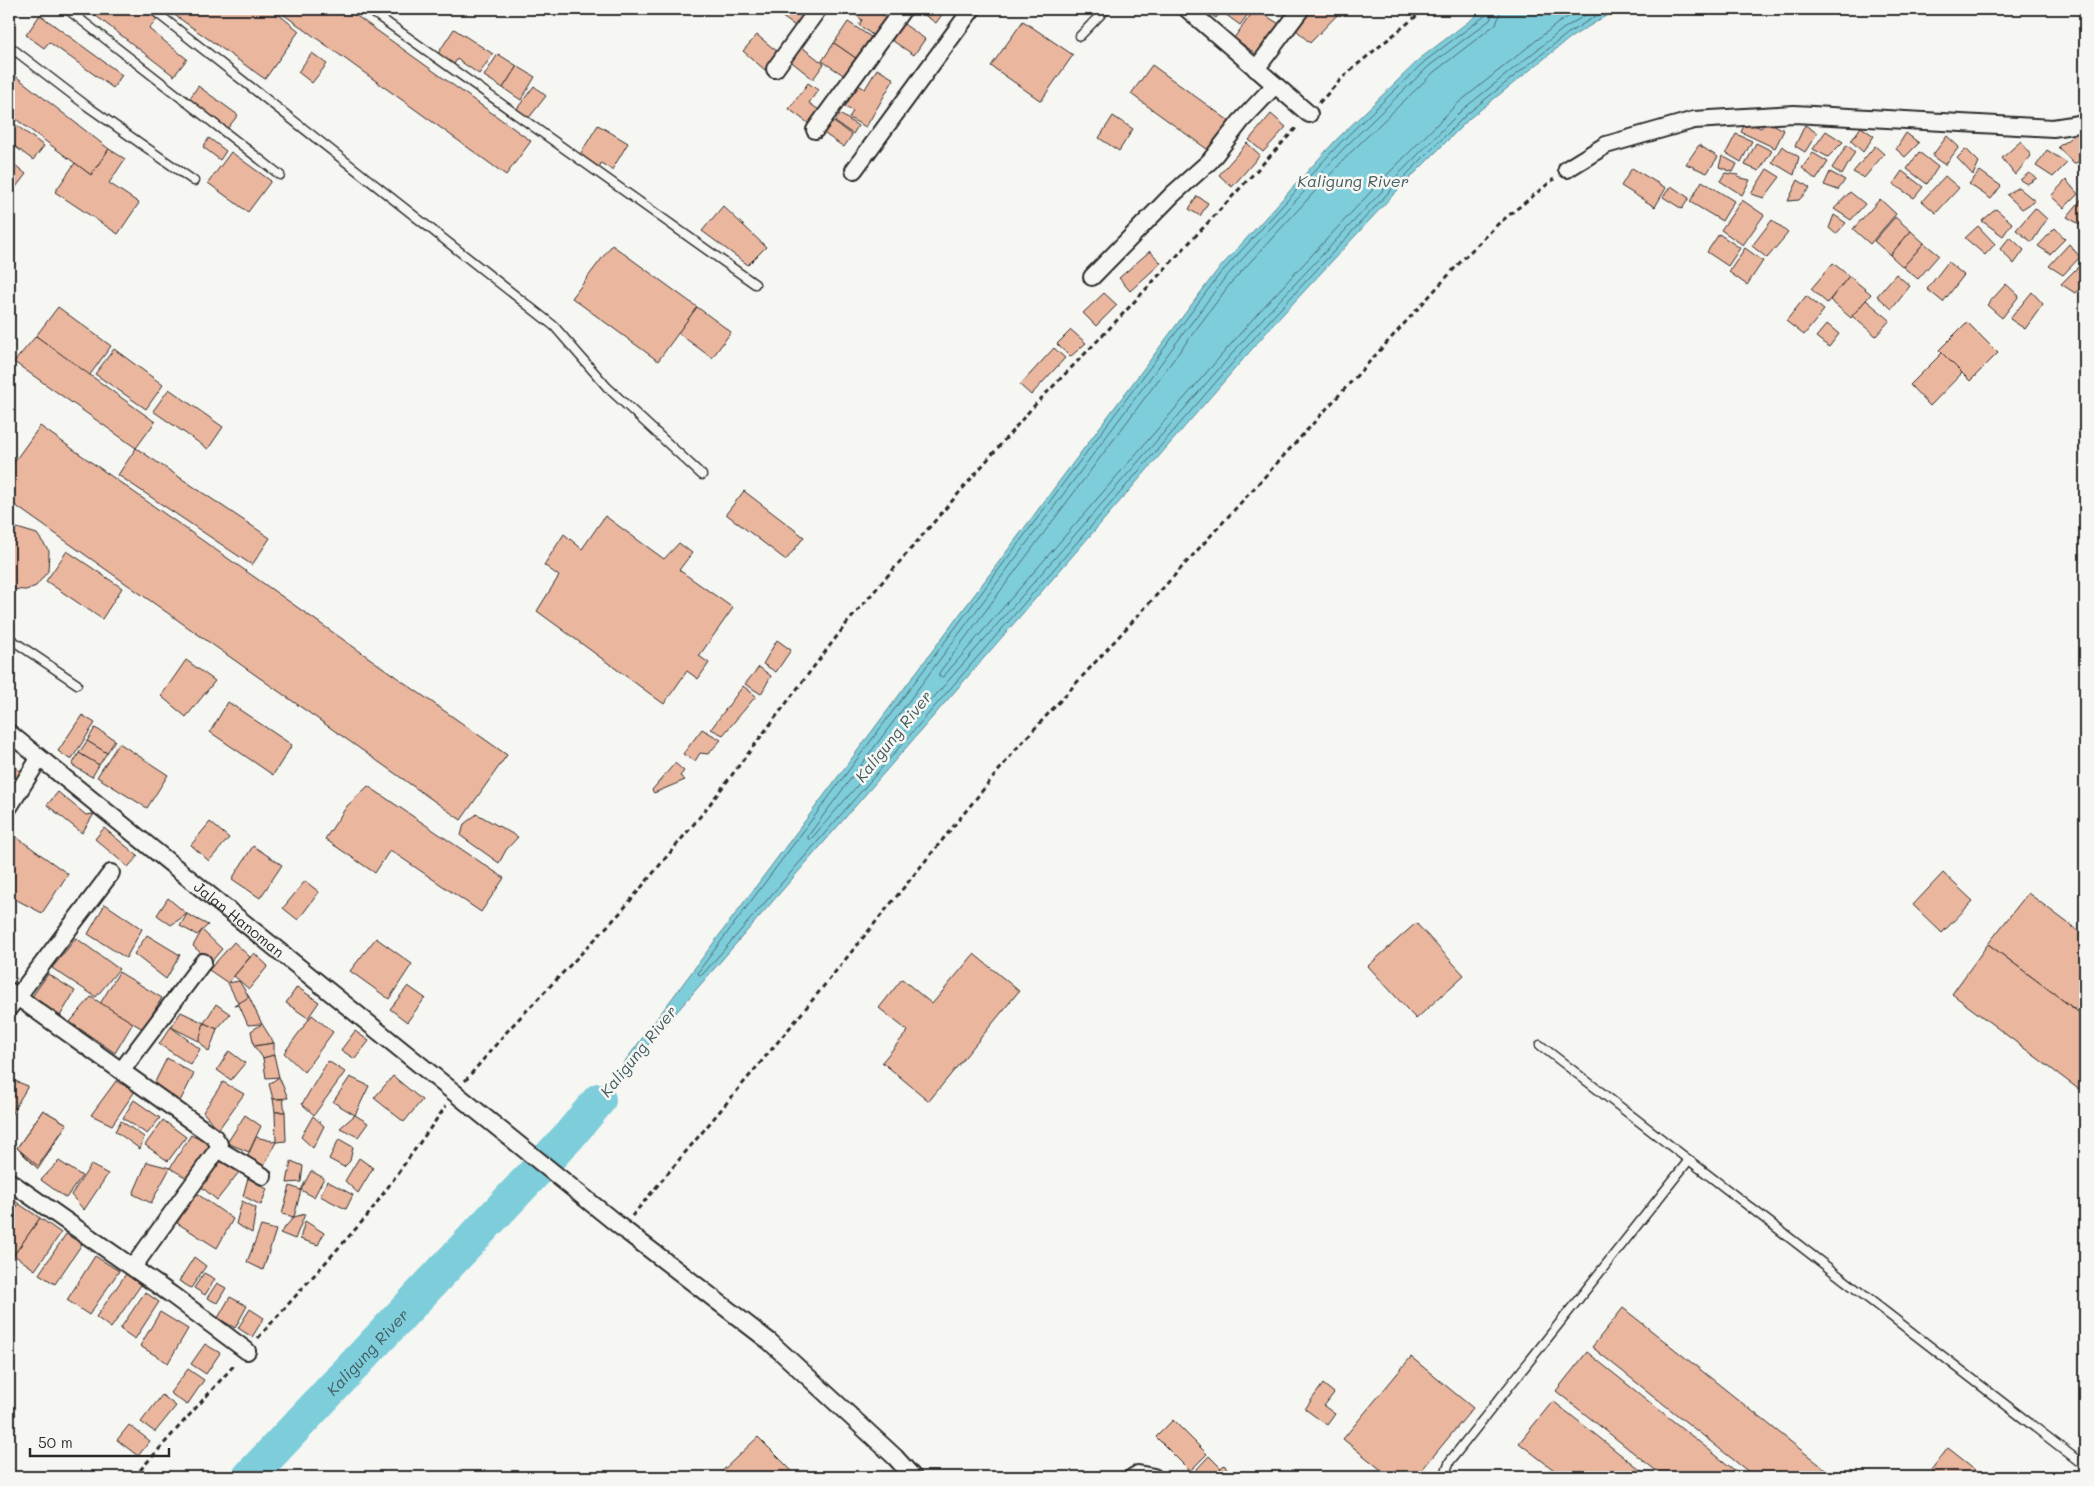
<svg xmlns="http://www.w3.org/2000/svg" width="2094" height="1486" viewBox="0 0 2094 1486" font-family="Mali,sans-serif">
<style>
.water{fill:#7ecddb;stroke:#5d8c95}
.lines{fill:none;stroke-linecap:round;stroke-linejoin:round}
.shore{stroke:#4c6c71;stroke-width:1}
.river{stroke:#7ecddb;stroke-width:34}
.building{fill:#ebb69e;stroke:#2b2b2b}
.lane-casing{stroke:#2b2b2b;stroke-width:11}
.street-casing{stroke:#2b2b2b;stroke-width:20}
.path{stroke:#2b2b2b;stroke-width:3;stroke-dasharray:5 4;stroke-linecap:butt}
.lane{stroke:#f6f6f2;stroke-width:8}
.street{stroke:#f6f6f2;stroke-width:16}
.labels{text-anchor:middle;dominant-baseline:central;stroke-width:5;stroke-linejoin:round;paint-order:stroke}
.street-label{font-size:15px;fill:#2b2b2b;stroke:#f6f6f2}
.water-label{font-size:16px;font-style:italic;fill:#445c60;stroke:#f6f6f2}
</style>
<rect width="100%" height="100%" fill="#f6f6f2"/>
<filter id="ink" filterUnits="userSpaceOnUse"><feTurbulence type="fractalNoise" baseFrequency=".02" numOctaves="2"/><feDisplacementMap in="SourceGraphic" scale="10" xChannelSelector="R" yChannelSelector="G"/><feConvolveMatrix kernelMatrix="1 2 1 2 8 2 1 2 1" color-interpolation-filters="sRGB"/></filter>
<g filter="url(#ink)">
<polygon class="water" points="1485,9 1617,9 1570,38 1470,118 1392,196 1272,326 569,1136 1216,272 1336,140 1422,57"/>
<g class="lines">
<g class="shore">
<polyline points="1488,9 1486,15 1425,61 1340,143 1219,275 698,972 699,975 702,975 1268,322 1388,193 1467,114 1567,34 1607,9"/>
<polyline points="1494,9 1490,20 1429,66 1344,148 1224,279 808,836 808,839 811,839 1263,318 1384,189 1462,110 1563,29 1595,9"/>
<polyline points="1502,9 1496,24 1434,72 1350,153 1230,284 939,673 939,677 943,677 1258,313 1379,183 1457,104 1558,23 1581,9"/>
</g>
<path class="river" id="s1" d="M 249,1477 L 569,1136 L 599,1100"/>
</g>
<g class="building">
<polygon points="87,9 151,9 160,16 149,29 187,59 174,76"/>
<polygon points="166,9 272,9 299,31 265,79"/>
<polygon points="276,9 347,9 531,141 506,175"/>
<polygon points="782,9 812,9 798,28 778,14"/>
<polygon points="857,9 875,9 888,19 875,37 859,25 862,20 853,13"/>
<polygon points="916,9 946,9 936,23"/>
<polygon points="1203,9 1223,9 1216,18"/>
<polygon points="1229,9 1252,9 1240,25 1225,14"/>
<polygon points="1255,9 1281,25 1259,56 1234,38"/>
<polygon points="1308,9 1341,11 1310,43 1292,26"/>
<polygon points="40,15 122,75 113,88 49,42 44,48 26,35"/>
<polygon points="1023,21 1073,55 1041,101 991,66"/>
<polygon points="848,22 874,39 860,61 834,43"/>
<polygon points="901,22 925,39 914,55 890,39"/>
<polygon points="454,29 493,54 479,74 457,59 453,66 437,55"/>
<polygon points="757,35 779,53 765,70 743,51"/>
<polygon points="834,43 860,61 848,78 822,61"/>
<polygon points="799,45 824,64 813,79 788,59"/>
<polygon points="312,53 327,64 312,83 298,72"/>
<polygon points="498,54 517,66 503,88 484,76"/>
<polygon points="1152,65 1232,123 1211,152 1131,94"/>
<polygon points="517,66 535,77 521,100 503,88"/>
<polygon points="877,69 894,79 866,127 849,118 853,111 845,107 858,85 865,89"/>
<polygon points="9,71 109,149 91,175 9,114"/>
<polygon points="808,83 818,90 809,103 822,112 812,126 789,109"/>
<polygon points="198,86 238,115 227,129 188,101"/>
<polygon points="534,86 546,96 528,119 516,110"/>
<polygon points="840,114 858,126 853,134 835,122"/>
<polygon points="1271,114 1286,127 1263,152 1249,140"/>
<polygon points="1113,116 1133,129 1119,151 1099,138"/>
<polygon points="828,118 852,135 844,147 819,130"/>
<polygon points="1767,121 1784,130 1775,148 1741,132 1746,122 1761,128"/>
<polygon points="16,125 44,146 33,160 9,142 9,135"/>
<polygon points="598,125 628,143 612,170 601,163 599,168 579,156"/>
<polygon points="1805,125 1817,133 1805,152 1795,146"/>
<polygon points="1861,127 1874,136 1863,152 1851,141"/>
<polygon points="1826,131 1843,142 1828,157 1813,149"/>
<polygon points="1906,133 1919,143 1905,157 1896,149"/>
<polygon points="2077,133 2085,148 2085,158 2074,164 2058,147"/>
<polygon points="1736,134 1752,141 1741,162 1726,153"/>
<polygon points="1947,136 1959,147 1945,165 1932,156"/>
<polygon points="209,138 226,151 220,160 203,147"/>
<polygon points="2021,141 2031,156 2015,175 2002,158"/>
<polygon points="1247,143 1260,155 1232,187 1219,175"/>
<polygon points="1756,143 1772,151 1759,171 1745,165"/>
<polygon points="1699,145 1718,157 1707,173 1686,164"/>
<polygon points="1847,145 1855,152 1842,175 1832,168"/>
<polygon points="1782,146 1799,157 1794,175 1772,162"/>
<polygon points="1875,146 1884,154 1864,178 1853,172"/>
<polygon points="109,149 125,159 109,183 139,203 118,234 55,192 75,163 91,175"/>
<polygon points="1966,149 1979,162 1973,175 1957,158"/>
<polygon points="2047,150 2067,163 2053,177 2036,166"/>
<polygon points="231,152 271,181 248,212 208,183"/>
<polygon points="1919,152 1938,167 1927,184 1907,169"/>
<polygon points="1813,153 1828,162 1816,180 1802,168"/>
<polygon points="1722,156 1737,164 1733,172 1719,167"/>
<polygon points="9,160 26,174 9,196"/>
<polygon points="1632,168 1666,188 1655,207 1621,186"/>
<polygon points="1767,169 1780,177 1764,198 1751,194"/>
<polygon points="1902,171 1923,187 1914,198 1893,184"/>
<polygon points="1980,171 2001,186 1991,199 1969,184"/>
<polygon points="1830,172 1845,180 1838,190 1824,185"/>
<polygon points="1725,173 1738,175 1737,177 1750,180 1742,195 1720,181"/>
<polygon points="2029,173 2037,178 2027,184 2020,180"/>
<polygon points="1945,176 1959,188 1936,213 1922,201"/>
<polygon points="1798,180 1810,188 1799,200 1788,201"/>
<polygon points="2066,180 2078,194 2064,208 2051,196"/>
<polygon points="1702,181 1734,201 1722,221 1690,202"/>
<polygon points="1671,186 1689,198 1682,209 1663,197"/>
<polygon points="2018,187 2035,201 2022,209 2007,195"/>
<polygon points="1850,192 1865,204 1851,220 1834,209"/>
<polygon points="2085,195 2085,219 2081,225 2067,217"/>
<polygon points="1197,196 1208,203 1200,216 1189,209"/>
<polygon points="1880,199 1896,214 1870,244 1853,229"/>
<polygon points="1742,200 1764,215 1743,245 1721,230"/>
<polygon points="723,206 766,247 748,265 702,231"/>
<polygon points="2035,208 2047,219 2032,242 2016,230"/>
<polygon points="1996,209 2012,223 2003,236 1982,221"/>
<polygon points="1834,215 1846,223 1836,234 1829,228"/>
<polygon points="1895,217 1911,231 1890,255 1874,241"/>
<polygon points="1772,220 1788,233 1767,258 1752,246"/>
<polygon points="1978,226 1995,244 1985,255 1965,238"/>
<polygon points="2055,228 2065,239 2050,254 2038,246"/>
<polygon points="1911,231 1924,243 1903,267 1890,255"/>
<polygon points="1719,234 1740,248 1728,266 1707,252"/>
<polygon points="2010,237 2024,250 2014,264 2000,249"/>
<polygon points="1924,243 1939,255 1918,279 1903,267"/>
<polygon points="2069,244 2080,257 2063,275 2049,266"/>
<polygon points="612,245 697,307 658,361 572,298"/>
<polygon points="1745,248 1763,261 1747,285 1729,272"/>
<polygon points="1150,251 1161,263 1130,291 1119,278"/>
<polygon points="2085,260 2085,283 2075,293 2061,284"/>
<polygon points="1948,262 1964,275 1943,302 1927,289"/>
<polygon points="1833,263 1849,276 1827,303 1811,289"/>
<polygon points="1896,274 1910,286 1892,309 1877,296"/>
<polygon points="1849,276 1871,294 1851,318 1830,300"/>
<polygon points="2006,284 2019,296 2002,318 1987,305"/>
<polygon points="2032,292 2043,304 2025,329 2010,319"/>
<polygon points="1104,293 1117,305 1096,326 1083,313"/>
<polygon points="1806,296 1824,310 1804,335 1786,321"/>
<polygon points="1866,300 1890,320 1876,336 1852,316"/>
<polygon points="58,307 111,346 89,376 36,336"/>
<polygon points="697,307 731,332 712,358 678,333"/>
<polygon points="1967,322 1998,353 1970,381 1939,350"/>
<polygon points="1827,324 1839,334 1829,347 1816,337"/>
<polygon points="1071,330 1086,343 1070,357 1057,344"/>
<polygon points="36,336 155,422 136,448 14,362"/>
<polygon points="1054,348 1065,358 1031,395 1020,385"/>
<polygon points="114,349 163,385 146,409 95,374"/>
<polygon points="1942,353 1962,373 1930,406 1910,385"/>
<polygon points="169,389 223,427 208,449 153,411"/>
<polygon points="40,426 507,755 461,820 9,501 9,469"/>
<polygon points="136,448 270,538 252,565 118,475"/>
<polygon points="744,491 804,537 786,560 726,514"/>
<polygon points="605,516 664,559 679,543 692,553 679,570 733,608 699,656 709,663 698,679 687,671 664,704 537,611 559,576 544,565 564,534 582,549"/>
<polygon points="17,528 37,534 49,551 48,571 36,586 26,590 9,589 9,530"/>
<polygon points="67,551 122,588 102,619 46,581"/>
<polygon points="777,640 791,650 776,672 763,664"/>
<polygon points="186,660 215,681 186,717 161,696"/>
<polygon points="759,667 771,676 761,694 745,684"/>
<polygon points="743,686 756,696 723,735 711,729"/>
<polygon points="228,702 292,745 273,775 210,732"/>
<polygon points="82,715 95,723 71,760 58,751"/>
<polygon points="95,728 115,740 107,753 87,741"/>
<polygon points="702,729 721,740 708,754 700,753 695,761 683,754"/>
<polygon points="87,741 107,753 99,765 79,753"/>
<polygon points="119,743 168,775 147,808 97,777"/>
<polygon points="79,753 99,765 92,777 72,765"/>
<polygon points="9,763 22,772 9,790"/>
<polygon points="675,763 684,771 680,776 685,780 654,793 652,790"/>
<polygon points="368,786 504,878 481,912 390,850 375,873 325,839 347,806"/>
<polygon points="58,792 86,815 94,814 82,833 47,805"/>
<polygon points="477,814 518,837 506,850 499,863 461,836 464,824"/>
<polygon points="210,822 229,838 209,861 191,845"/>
<polygon points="104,828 138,856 128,867 95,839"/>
<polygon points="12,834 68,874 42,913 11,897 9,901 9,839"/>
<polygon points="253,846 282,865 260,898 232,879"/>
<polygon points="1943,873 1973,901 1942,933 1913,905"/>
<polygon points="305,881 319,892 298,920 283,908"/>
<polygon points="2028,893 2085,936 2085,1017 1988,944"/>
<polygon points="168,898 187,914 171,925 157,915"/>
<polygon points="105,904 142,929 126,958 88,934"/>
<polygon points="187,914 208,925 197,935 180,926"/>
<polygon points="1416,923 1464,975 1416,1019 1368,966"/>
<polygon points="202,930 222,949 211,962 193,946"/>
<polygon points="147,935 180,955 166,979 134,954"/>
<polygon points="76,938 119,969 96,997 52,968"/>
<polygon points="376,938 412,964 389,999 350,971"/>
<polygon points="234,942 250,957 228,983 209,970"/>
<polygon points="1988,944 2085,1017 2085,1094 1952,994"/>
<polygon points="254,953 268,966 249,989 234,976"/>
<polygon points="974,954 1019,991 929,1101 882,1062 908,1031 879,1008 902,979 932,1004"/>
<polygon points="119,972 162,998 143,1029 100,1004"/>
<polygon points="48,974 75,991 60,1016 31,998"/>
<polygon points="239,981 249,997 239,1005 228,983"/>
<polygon points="408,986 425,998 407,1022 390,1009"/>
<polygon points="297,987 319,1002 308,1018 286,1003"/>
<polygon points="91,997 133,1023 115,1053 70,1022"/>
<polygon points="249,997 262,1024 248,1025 239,1005 234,1006"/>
<polygon points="216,1004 230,1014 217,1029 204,1023"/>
<polygon points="181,1012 204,1023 199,1041 171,1027"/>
<polygon points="312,1015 333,1032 304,1072 284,1053"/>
<polygon points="204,1023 217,1029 209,1052 199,1041"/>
<polygon points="262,1024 274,1043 254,1046 251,1031"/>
<polygon points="171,1027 200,1049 191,1065 159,1044"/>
<polygon points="355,1031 369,1041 355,1059 341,1050"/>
<polygon points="274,1043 274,1055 263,1058 254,1046"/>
<polygon points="229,1051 245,1063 231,1080 217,1070"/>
<polygon points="274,1055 279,1077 266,1078 263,1058"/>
<polygon points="167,1058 194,1074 179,1103 152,1088"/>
<polygon points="328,1061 345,1072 314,1115 302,1104"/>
<polygon points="393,1076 422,1100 404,1122 374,1098"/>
<polygon points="279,1077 288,1098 273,1099 269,1084"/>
<polygon points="350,1077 369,1086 355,1115 333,1102"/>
<polygon points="15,1081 28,1086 9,1118 9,1092"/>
<polygon points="116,1081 135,1091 112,1125 91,1115"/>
<polygon points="223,1082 244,1094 218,1130 203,1112"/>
<polygon points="273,1099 283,1099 285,1112 275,1112"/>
<polygon points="134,1100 160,1118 147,1134 123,1118"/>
<polygon points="43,1110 67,1124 38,1169 17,1148"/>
<polygon points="43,1110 67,1124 38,1166 17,1148"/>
<polygon points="275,1112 285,1112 286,1141 276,1142"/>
<polygon points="245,1115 261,1126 249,1152 227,1143"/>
<polygon points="355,1115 368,1123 358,1137 340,1128"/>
<polygon points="313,1116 324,1126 313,1148 301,1137"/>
<polygon points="163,1120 186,1137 168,1161 145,1145"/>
<polygon points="121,1121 144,1137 140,1149 115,1131"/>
<polygon points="191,1135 211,1145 190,1180 170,1168"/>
<polygon points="256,1137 276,1142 263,1168 246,1160"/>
<polygon points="339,1139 353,1147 350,1161 344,1167 329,1159"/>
<polygon points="222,1158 239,1172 217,1200 199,1185"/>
<polygon points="359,1158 373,1168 358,1193 345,1181"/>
<polygon points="59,1161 82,1176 66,1198 41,1180"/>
<polygon points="291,1161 303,1166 301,1182 287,1183"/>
<polygon points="147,1162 170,1168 151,1203 133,1194"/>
<polygon points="91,1165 108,1174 84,1210 71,1195"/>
<polygon points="311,1171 324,1178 314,1197 301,1190"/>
<polygon points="248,1178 267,1189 261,1205 243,1196"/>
<polygon points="327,1181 353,1195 346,1209 320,1196"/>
<polygon points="290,1186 301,1190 294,1217 282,1214"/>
<polygon points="196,1193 233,1219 217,1248 177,1223"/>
<polygon points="9,1196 19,1204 9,1218"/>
<polygon points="242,1201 256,1208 252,1233 236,1224"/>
<polygon points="19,1204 40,1218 14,1255 9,1251 9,1218"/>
<polygon points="305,1214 295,1239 280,1233 294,1217"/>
<polygon points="40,1218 61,1233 35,1270 14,1255"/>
<polygon points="305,1221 324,1233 318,1245 300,1239"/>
<polygon points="261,1226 276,1230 263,1270 247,1262"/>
<polygon points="66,1234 82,1244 55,1284 39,1274"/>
<polygon points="95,1256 119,1271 89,1315 67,1300"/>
<polygon points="194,1257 206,1266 191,1288 179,1281"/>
<polygon points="204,1273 215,1279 205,1295 194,1288"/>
<polygon points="126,1274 141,1285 111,1328 96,1317"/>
<polygon points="217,1283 226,1288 217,1303 207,1298"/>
<polygon points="145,1292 159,1302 135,1339 120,1329"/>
<polygon points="230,1297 247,1306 235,1328 218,1318"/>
<polygon points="1623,1308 1835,1477 1755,1477 1592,1347"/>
<polygon points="250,1309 264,1318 252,1337 238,1328"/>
<polygon points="160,1312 188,1329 168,1363 140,1346"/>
<polygon points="205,1344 220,1353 206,1374 191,1364"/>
<polygon points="1587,1352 1743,1477 1664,1477 1556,1391"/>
<polygon points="1411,1357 1473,1408 1416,1477 1390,1477 1343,1439"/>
<polygon points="188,1369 204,1380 187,1405 170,1393"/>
<polygon points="1323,1384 1334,1393 1324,1406 1335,1414 1327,1425 1305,1409"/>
<polygon points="162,1395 176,1406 155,1432 141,1422"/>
<polygon points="1553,1401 1649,1477 1563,1477 1519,1443"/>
<polygon points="1173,1420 1207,1454 1190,1471 1156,1437"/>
<polygon points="129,1425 150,1441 138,1456 117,1440"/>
<polygon points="758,1437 798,1477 716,1477"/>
<polygon points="1948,1448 1985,1477 1940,1477 1931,1470"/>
<polygon points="1209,1456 1221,1468 1212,1477 1201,1477 1195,1471"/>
<polygon points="1224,1465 1235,1476 1212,1477"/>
</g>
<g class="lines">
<defs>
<g id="lane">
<polyline points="67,9 280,175"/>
<polyline points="152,9 554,326 607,387 702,475"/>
<polyline points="368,9 755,284"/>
<polyline points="1080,36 1106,9"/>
<polyline points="9,46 87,106 194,181"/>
<polyline points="9,638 77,684"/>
<polyline points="1540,1045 2085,1466"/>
<polyline points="1448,1477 1447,1468 1450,1461 1689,1160"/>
</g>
<g id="street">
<polyline points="1187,9 1309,114"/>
<polyline points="775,69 818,9"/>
<polyline points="1256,69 1301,9"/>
<polyline points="815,130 903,9"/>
<polyline points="1567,169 1606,145 1694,120 1794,114 2053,128 2085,123"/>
<polyline points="854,170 972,9"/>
<polyline points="1092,277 1173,194 1210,161 1241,121 1275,85"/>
<path id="s2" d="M 9,733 L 622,1228 L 769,1341 L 895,1457 L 913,1477"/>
<polyline points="9,807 39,759"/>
<polyline points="9,991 214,1137 219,1144 218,1149 133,1267"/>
<polyline points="9,1008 111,873"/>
<polyline points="122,1070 203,962"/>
<polyline points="218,1149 263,1176"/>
<polyline points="9,1181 172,1295 247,1351"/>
<polyline points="1133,1477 1138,1474 1154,1477"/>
</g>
</defs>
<use href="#lane" class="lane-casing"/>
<use href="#street" class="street-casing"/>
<g class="path">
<polyline points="1319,103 1347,73 1425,9"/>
<polyline points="465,1081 510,1028 620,913 703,813 847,623 1032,408 1106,332 1298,126"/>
<polyline points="632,1216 797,1019 1017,748 1465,257 1498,224 1554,179"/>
<polyline points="258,1338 368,1215 446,1106"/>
<polyline points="134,1477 236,1363"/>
</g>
<use href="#lane" class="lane"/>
<use href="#street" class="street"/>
</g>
</g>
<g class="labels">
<g class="street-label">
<text stroke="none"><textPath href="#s2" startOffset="296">Jalan Hanoman</textPath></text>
</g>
<g class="water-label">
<text x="1353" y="180">Kaligung River</text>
<text transform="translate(893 736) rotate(-51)">Kaligung River</text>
<text transform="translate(638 1051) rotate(-51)">Kaligung River</text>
<text stroke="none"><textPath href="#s1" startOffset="172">Kaligung River</textPath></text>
</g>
</g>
<rect width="2094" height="1486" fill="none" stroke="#f6f6f2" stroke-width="30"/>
<rect x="15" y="15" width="2064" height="1456" fill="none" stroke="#2b2b2b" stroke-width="2" filter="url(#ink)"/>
<path d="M30 1448v8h139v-8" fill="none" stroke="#2b2b2b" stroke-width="2.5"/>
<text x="38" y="1448" font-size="15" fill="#2b2b2b" stroke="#f6f6f2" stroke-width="4" paint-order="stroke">50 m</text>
</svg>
